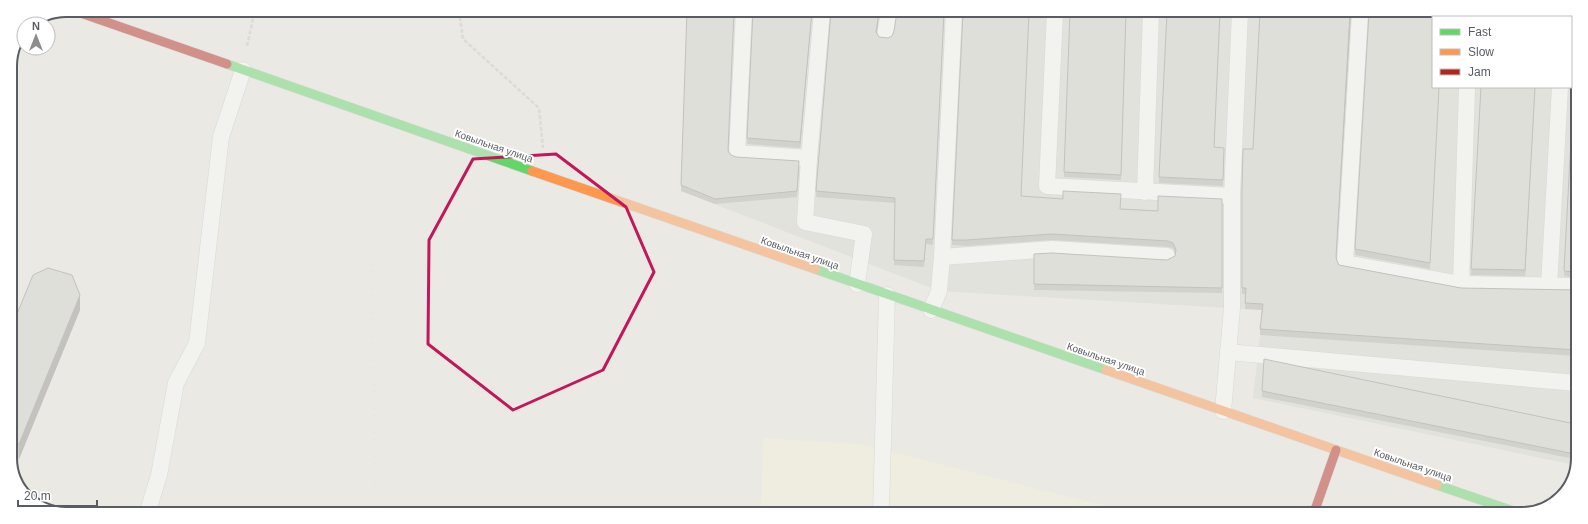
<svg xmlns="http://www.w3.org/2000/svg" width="1588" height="524" viewBox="0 0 1588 524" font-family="Helvetica,sans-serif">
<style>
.commercial{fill:#f6f2da}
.industrial{fill:#d9d9d3}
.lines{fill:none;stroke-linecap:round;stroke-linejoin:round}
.lane-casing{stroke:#c6c7c5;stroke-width:17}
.fast-casing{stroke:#c7c8c7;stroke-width:10}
.slow-casing{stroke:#c7c8c7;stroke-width:10}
.jam-casing{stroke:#c7c8c7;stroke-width:10}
.path{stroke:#c6ccca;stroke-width:2.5;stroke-dasharray:4 2;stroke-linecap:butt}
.lane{stroke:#fcfcfb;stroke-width:16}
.fast{stroke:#63d668;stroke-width:9}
.slow{stroke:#ff974d;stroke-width:9}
.jam{stroke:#b3261e;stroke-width:9}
.rail{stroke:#e2e2e1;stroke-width:3;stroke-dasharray:1 5;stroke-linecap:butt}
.wall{fill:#b5b5b1}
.shaded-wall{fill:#949390}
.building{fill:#d3d2ce;stroke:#949390}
.marked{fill:none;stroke:#c2185b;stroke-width:3;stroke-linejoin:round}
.labels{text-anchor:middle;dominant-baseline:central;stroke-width:4;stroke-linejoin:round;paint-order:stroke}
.street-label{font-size:10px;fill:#595c62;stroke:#fff}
.rim{fill:none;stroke:#595c62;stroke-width:2}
</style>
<rect width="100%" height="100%" fill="#eae9e3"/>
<polygon class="commercial" points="763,438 861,444 1133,513 761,512"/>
<polygon class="industrial" points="687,11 1540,13 1546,17 1433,17 1433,87 1571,87 1578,62 1575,465 1253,398 1263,310 939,291 681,191"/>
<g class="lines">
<defs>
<g id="lane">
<polyline points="744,11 737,153 809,158"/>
<polyline points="822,11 809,158 805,222 864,234 857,284"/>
<polyline points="1055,12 1047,186 1232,196"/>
<polyline points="1360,13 1345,263 1461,284 1576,286"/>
<polyline points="1469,17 1469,13"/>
<polyline points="885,35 889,12"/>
<polyline points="1145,192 1151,12"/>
<polyline points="942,257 1052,249 1167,256"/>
<polyline points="1461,284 1467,87"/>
<polyline points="1549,286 1560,87"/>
<polyline points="931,310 939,291 942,257 954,12"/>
<polyline points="1228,352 1576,383"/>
<polyline points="1223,411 1232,308 1232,196 1240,12"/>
<polyline points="148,511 159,475 176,383 197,343 221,137 243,70"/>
<polyline points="881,513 887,295"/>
</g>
<g id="fast">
<polyline points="227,64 532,171"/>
<polyline points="815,269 1106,370"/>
<polyline points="1437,485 1522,514"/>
</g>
<g id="slow">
<polyline points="532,171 815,269"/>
<polyline points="1106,370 1437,485"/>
</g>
<g id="jam">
<polyline points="72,10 227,64"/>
<polyline points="1312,514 1316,507 1336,450"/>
</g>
</defs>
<use href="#lane" class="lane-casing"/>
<use href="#fast" class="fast-casing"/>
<use href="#slow" class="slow-casing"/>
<use href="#jam" class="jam-casing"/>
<g class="path">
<polyline points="459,11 463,39 539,108 543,148"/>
<polyline points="247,46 255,10"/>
</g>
<use href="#lane" class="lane"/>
<use href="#fast" class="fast"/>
<use href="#slow" class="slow"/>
<use href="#jam" class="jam"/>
<polyline class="rail" points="372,264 376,512"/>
</g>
<g class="wall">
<polygon points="687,11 729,151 731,155 736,157 799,167 797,197 715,204 681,191"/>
<polygon points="753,11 812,11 800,148 747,144"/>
<polygon points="831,12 879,12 877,33 879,37 888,38 944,12 933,245 926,244 924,267 894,265 895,203 816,197"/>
<polygon points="1126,12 1121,180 1064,177 1064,172"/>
<polygon points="1351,13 1336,258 1337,261 1339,265 1461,288 1576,290 1576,356 1260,335 1260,329 1262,310 1245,309 1246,294 1242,294 1242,190 1253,149"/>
<polygon points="1433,17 1430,269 1355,255 1355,249"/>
<polygon points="1571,44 1578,62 1576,278 1564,276 1574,89 1569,89 1569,87 1571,87"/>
<polygon points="1481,87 1551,87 1550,88 1535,87 1525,276 1471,275"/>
<polygon points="1214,147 1224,154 1223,186 1159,183 1159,177"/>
<polygon points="1022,196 1120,209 1158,211 1222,199 1222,293 1034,290 1034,254 1167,260 1175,256 1175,254 1173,248 1168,247 1052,240 966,246 952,245 952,240"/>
<polygon points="80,310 19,459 10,455 10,331"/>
<polygon points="1262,391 1575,424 1575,459 1262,397"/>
</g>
<g class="shaded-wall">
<polygon points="812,11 800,148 800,142"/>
<polygon points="879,12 876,38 876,32"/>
<polygon points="1350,13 1351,13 1336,262 1336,257"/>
<polygon points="1535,87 1525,276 1525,270"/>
<polygon points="80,295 80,310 19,459 19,444"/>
</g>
<g class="building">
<polygon points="687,11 734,11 728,151 731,155 736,157 799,161 797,191 715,199 681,185"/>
<polygon points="753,11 812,11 800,142 747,138"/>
<polygon points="831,12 879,12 876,32 879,37 888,38 892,36 894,31 897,12 944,12 933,239 926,239 924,261 894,260 895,198 816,191"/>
<polygon points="963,12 1029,12 1021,196 1063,199 1063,191 1121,194 1120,209 1158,211 1158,196 1222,199 1222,288 1034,284 1034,254 1052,253 1167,260 1175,256 1176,250 1173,243 1168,241 1052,234 966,240 952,240"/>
<polygon points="1070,12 1126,12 1121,175 1064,172"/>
<polygon points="1167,12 1220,12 1214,147 1224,148 1223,180 1159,177"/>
<polygon points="1260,12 1350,13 1336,257 1337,261 1339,265 1461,288 1576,290 1576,350 1260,329 1263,304 1245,303 1246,288 1242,288 1242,190 1243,149 1253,149"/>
<polygon points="1369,13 1442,13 1442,17 1433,17 1433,87 1439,87 1430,263 1355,249"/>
<polygon points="1485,13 1540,13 1546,17 1484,17"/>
<polygon points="1571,44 1578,62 1576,272 1564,271 1574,84 1571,83"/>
<polygon points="1481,87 1535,87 1525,270 1471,269"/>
<polygon points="48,268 72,275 80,295 19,444 10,440 10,331 33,275"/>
<polygon points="1264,359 1575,424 1575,454 1262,391"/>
</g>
<path d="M0 0H1588V524H0ZM 556,154 L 626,207 L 654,272 L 603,370 L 513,410 L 428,344 L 429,240 L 473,159 Z" fill="#eae9e3" fill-opacity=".55" fill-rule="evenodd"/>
<path class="marked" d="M 556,154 L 626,207 L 654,272 L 603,370 L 513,410 L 428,344 L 429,240 L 473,159 Z"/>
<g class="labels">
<g class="street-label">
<text transform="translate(494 146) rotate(19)">Ковыльная улица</text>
<text transform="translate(800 253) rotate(19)">Ковыльная улица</text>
<text transform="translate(1106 359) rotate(19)">Ковыльная улица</text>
<text transform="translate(1413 465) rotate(19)">Ковыльная улица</text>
</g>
</g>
<path d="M0 0H1588V524H0ZM66 17H1522A49 49 0 0 1 1571 66V458A49 49 0 0 1 1522 507H66A49 49 0 0 1 17 458V66A49 49 0 0 1 66 17Z" fill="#fff" fill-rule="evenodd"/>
<path class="rim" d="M66 17H1522A49 49 0 0 1 1571 66V458A49 49 0 0 1 1522 507H66A49 49 0 0 1 17 458V66A49 49 0 0 1 66 17Z"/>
<rect x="1432" y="16" width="140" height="72" fill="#ffffff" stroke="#bdbec0"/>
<rect x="1440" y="29" width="20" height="6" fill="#63d668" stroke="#bdbec0"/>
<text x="1468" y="36" font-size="12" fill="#595c62">Fast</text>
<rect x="1440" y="49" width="20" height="6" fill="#ff974d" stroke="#bdbec0"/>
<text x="1468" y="56" font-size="12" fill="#595c62">Slow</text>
<rect x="1440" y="69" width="20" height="6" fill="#b3261e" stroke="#bdbec0"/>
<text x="1468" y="76" font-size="12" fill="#595c62">Jam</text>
<g transform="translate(36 36)"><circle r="19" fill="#ffffff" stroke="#bdbec0"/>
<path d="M0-3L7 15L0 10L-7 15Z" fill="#8c8d8f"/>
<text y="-6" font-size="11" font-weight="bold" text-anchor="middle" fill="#595c62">N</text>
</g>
<path d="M18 500v6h79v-6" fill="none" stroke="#595c62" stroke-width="2"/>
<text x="24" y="500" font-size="12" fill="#595c62" stroke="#ffffff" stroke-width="3" paint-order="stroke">20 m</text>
</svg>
